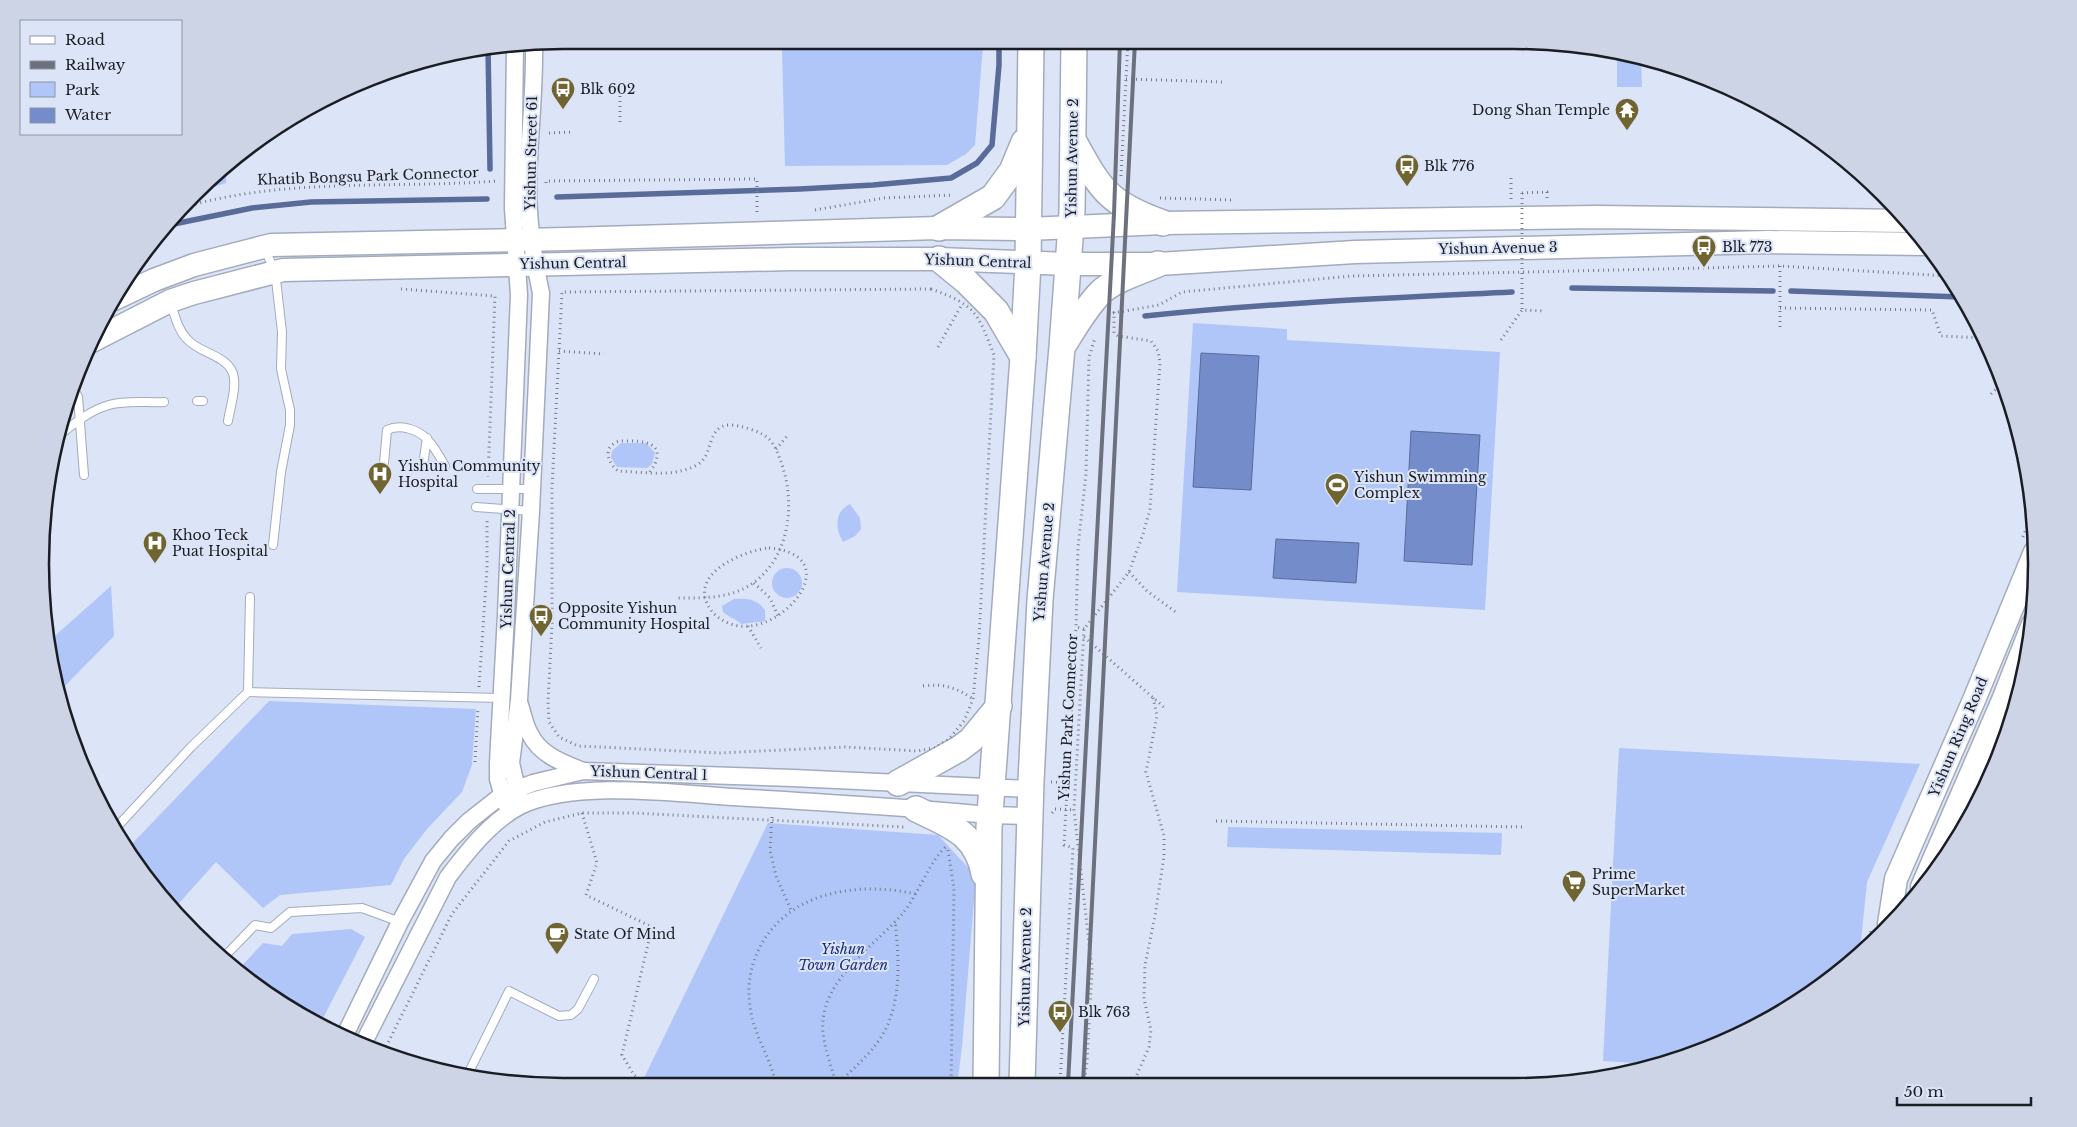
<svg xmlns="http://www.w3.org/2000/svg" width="2077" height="1127" viewBox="0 0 2077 1127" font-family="'Libre Baskerville',serif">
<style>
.green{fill:#b0c5f8}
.water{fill:#748dca;stroke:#596b98}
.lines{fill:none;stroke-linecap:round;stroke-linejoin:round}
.stream{stroke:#596b98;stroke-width:5.5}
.lane-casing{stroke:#a3abbd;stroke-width:10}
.street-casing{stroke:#a3abbd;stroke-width:19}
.secondary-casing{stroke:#a3abbd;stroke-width:25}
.primary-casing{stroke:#a3abbd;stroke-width:28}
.path{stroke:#767c88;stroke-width:3;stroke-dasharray:1 4;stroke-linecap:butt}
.lane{stroke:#fff;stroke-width:8}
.street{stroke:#fff;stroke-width:16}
.secondary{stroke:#fff;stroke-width:22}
.primary{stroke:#fff;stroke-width:25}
.rail{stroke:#6c717d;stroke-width:4}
.path-bridge{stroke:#767c88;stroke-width:3;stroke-dasharray:1 4;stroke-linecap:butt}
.labels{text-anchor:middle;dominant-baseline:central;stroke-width:4;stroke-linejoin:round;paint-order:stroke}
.poi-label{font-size:14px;fill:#1a1d23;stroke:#dce4f7;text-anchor:start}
.street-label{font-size:14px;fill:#1a1d23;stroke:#dce4f7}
.park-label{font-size:14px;font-style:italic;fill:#1a2f77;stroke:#dce4f7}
.rim{fill:none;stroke:#1a1d23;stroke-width:2.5}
</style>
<rect width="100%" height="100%" fill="#dce4f7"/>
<g class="green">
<polygon points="983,45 975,145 966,154 947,165 785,166 782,50"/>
<polygon points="1617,53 1641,57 1642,87 1617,87"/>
<polygon points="226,166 226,183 198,192"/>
<polygon points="1193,323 1287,329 1287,340 1500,352 1485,610 1177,592"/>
<polygon points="621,443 646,443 655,453 652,464 647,468 617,467 611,458 612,451"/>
<path d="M 850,504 L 860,518 L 861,529 L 855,536 L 843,542 C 835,529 834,512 850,504 Z"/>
<circle cx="787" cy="583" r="15"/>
<polygon points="111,586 114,636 57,694 48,642"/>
<path d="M 734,599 C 747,598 757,599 765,610 L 765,621 L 741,624 C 736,619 729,617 723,612 L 722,606 Z"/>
<polygon points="269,701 476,709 472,765 462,792 427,829 404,859 391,885 280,895 263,908 216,862 172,911 126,850"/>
<polygon points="1619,748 1920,764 1867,882 1860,950 1805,999 1714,1047 1650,1064 1603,1061"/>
<polygon points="768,823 938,835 976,876 962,1047 957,1085 657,1085 644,1078"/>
<polygon points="1228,827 1502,833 1501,855 1227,847"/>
<polygon points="351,929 365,937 320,1024 302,1017 245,979 237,971 263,943 282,946 292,934"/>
</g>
<g class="water">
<polygon points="1201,353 1259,356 1251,490 1193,487"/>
<polygon points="1411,431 1480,435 1472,565 1404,561"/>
<polygon points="1276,539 1359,543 1356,583 1273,578"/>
</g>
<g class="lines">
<g class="stream">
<polyline points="488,47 490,169"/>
<polyline points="557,197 800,189 873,185 951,178 977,163 992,145 999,65 999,40"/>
<polyline points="164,226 252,208 311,202 487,199"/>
<polyline points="1572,288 1773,291"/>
<polyline points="1791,291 1961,297"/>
<path d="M 1145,316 C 1267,303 1390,298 1512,292"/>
</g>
<defs>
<g id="lane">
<polyline points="264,248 275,271 282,332 281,369 290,410 290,425 281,472 273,545"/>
<path d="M 171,304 C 175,316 178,330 187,339 C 199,354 231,355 234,378 C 236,391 230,408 228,421"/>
<polyline points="72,386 78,397 84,475"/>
<polyline points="197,401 203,401"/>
<path d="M 56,438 C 72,425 90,410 109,405 C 126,400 147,403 164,402"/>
<path d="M 384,463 L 387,430 C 400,424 417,429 427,439 C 434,446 440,457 445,466"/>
<polyline points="423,465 427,438"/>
<polyline points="477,489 532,489"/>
<polyline points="476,507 531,511"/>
<polyline points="248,692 501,698"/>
<polyline points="115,829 191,747 248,692 250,597"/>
<polyline points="223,958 255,925 271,928 290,912 362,908 400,922"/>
<polyline points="467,1076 509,991 559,1016 571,1015 578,1009 594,979"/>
</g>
<g id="street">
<path d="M 520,705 C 523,714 525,726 530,734 C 540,755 563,763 583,771"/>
<path d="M 519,798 L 511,763 L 519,700 L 531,511 L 541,293 C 533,257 528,221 528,184 C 529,137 535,90 534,43"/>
<polyline points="505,803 498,779 498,763 506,615 519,295 513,208 515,45"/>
<polyline points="345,1035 400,922 433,861 451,839 469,821 502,795 533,783 583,771 793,778 1030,789"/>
<path d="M 364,1042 L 448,877 C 467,852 491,821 520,806 C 573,780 674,793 733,797 C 819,802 905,807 990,815 L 1029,816"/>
</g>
<g id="secondary">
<polyline points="114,299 154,280 194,265 271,245 566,239 939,228 1028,229 1163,223 1597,217 1907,221"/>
<polyline points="92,341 170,301 194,293 283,270 791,259 939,259 1068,264 1158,264 1355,252 1768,242 1928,244"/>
<polyline points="1922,887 2003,700 2033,624"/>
<polyline points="1889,924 1896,879 1974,700 2035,552"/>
</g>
<g id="primary">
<path d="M 1073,140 C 1100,189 1108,204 1163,223"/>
<polyline points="939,228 993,197 1012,171 1024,142"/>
<polyline points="939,259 966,281 996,311 1023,357"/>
<path d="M 1064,344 C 1075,327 1086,307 1101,292 C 1115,279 1140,272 1158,264"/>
<polyline points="898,783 959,749 971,740 999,706"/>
<path d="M 916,809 C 949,825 977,833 984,874"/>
<polyline points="986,1084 989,828 1023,357 1028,263 1031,41"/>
<polyline points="1022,1084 1031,781 1040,600 1062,347 1072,212 1074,41"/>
</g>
</defs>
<use href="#lane" class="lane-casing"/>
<use href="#street" class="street-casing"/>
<use href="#secondary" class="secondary-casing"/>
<use href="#primary" class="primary-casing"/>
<g class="path">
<polyline points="561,40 570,40"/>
<polyline points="1126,79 1224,82"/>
<polyline points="620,122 620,86 637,86"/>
<polyline points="549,133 573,132"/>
<polyline points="1121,176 1128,41"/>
<polyline points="1511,178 1511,199"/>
<polyline points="546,183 546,181 757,179 757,213 759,213"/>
<polyline points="1522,193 1547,192 1547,199"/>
<polyline points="1160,198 1234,200"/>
<path d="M 181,208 C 286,177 389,189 497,181"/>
<polyline points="815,210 884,198 953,195"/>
<polyline points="1780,266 1780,329"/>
<polyline points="401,289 495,296 488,477"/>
<path d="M 931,289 C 975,305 977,311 994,355 L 979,638 L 973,699 L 964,721 L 949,739 L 935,748 L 917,751 L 845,747 L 720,753 L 578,746 L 559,737 L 549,722 L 548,702 L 552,624 L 552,488 L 562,292 Z"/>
<polyline points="1780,308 1932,310 1941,336 1985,338"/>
<polyline points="1113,313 1159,305 1182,292 1351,276 1704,268 1780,266 1948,276"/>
<polyline points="1501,340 1522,310 1545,311"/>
<polyline points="938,347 961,306"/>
<polyline points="559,351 604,354"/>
<polyline points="78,367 88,361"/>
<polyline points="1991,394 2002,383"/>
<polyline points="776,449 788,435"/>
<path d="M 650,472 C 666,449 654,441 630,441 C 625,441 619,440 615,443 C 602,450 610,465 618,471 C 644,472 673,478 697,465 C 714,456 706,425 730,425 C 740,425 763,432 769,439 C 775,445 778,454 781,462 C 796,502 790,557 753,583 C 731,599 703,598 677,598"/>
<polyline points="2023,537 2033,512"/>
<path d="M 769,548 C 853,555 776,647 726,622 C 717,618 710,611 706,601 C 695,570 747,550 769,548 Z"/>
<polyline points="1129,572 1147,591 1177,613"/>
<polyline points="754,583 770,598 778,616"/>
<polyline points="748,626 761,648"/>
<polyline points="1084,629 1076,627 1078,547 1086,474 1089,357 1095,338"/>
<polyline points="1084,637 1166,709"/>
<path d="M 923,686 C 943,683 957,688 973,699"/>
<polyline points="479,687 487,568 487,519"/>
<polyline points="475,762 478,708"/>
<polyline points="1051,782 1067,783"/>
<polyline points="582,813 597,863 586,895 652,927 622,1055 634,1075 651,1086"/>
<polyline points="1052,813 1055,809 1074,810"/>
<polyline points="772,817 770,850 776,876 791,910"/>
<polyline points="1216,821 1524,827"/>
<polyline points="948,850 954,889 951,1085"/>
<polyline points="1869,942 1871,931"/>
<polyline points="384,1051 452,914 509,841 545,822 582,813 633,813 904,827"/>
<polyline points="1060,1084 1073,848 1064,845 1076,627"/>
<polyline points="1084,1084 1087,1062 1092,970 1074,810 1084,629 1129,572 1143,534 1150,509 1160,363 1158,351 1151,341 1118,336 1114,333 1114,311"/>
<polyline points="1133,1084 1149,1047 1151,1030 1144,999 1145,965 1155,916 1164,856 1164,836 1146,772 1157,716 1153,697"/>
<path d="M 776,1085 C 771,1057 753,1035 750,1006 C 747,987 750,968 758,951 C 786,891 858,881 916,894"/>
<path d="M 836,1085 C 832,1068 825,1050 823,1033 C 818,981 874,947 903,913 C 918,895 931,858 947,846"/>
<path d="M 836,1085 C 853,1069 871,1054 883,1034 C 902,1001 899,957 895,921"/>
</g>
<use href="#lane" class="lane"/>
<use href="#street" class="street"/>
<use href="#secondary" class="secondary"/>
<use href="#primary" class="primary"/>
<g class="rail">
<polyline points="1068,1084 1114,214 1120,41"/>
<polyline points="1083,1084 1135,41"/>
</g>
<polyline class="path-bridge" points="1522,193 1522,310"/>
</g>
<defs>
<symbol id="bus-pin" viewBox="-11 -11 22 30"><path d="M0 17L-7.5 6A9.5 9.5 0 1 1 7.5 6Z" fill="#706531" stroke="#dce4f7"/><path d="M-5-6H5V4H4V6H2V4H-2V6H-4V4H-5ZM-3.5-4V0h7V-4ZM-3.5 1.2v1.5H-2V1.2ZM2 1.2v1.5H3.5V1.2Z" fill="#fff"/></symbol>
<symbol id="temple-pin" viewBox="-11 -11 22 30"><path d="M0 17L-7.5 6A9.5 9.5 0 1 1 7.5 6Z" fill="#706531" stroke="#dce4f7"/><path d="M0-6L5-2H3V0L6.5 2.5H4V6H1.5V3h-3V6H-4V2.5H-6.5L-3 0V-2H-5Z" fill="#fff"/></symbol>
<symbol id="hospital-pin" viewBox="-11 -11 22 30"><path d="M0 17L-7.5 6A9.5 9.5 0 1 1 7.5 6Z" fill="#706531" stroke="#dce4f7"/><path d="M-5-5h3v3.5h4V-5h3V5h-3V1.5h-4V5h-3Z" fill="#fff"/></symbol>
<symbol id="stadium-pin" viewBox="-11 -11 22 30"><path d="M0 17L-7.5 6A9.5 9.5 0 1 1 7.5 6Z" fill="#706531" stroke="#dce4f7"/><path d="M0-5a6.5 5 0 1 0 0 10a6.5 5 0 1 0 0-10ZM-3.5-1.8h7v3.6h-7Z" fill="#fff"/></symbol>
<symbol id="supermarket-pin" viewBox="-11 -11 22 30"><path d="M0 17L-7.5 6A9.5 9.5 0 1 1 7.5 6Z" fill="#706531" stroke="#dce4f7"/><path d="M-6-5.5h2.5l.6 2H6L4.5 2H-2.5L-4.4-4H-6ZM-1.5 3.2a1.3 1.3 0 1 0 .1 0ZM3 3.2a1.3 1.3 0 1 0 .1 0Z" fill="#fff"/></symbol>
<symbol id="cafe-pin" viewBox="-11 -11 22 30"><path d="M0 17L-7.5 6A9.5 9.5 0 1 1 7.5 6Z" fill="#706531" stroke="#dce4f7"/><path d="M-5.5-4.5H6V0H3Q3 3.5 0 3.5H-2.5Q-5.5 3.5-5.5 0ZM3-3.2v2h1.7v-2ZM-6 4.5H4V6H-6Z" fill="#fff"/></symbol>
</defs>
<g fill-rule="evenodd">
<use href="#bus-pin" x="549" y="75" width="28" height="38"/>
<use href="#temple-pin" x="1613" y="96" width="28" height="38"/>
<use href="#bus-pin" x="1393" y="152" width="28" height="38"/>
<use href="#bus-pin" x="1690" y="233" width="28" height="38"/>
<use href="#hospital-pin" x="366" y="460" width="28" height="38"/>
<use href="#stadium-pin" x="1323" y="471" width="28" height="38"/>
<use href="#hospital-pin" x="141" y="529" width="28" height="38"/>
<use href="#bus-pin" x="527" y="602" width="28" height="38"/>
<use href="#supermarket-pin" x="1560" y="868" width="28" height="38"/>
<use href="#cafe-pin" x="543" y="920" width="28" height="38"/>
<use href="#bus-pin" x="1046" y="998" width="28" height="38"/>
</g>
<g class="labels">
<g class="poi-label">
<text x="580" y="89">Blk 602</text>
<text x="1610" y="110" text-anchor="end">Dong Shan Temple</text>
<text x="1424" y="166">Blk 776</text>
<text x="1722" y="247">Blk 773</text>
<text x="398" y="466">Yishun Community<tspan x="398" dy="16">Hospital</tspan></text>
<text x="1354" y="477">Yishun Swimming<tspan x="1354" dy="16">Complex</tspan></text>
<text x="172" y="535">Khoo Teck<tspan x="172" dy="16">Puat Hospital</tspan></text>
<text x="558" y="608">Opposite Yishun<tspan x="558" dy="16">Community Hospital</tspan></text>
<text x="1592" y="874">Prime<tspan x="1592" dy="16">SuperMarket</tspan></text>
<text x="574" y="934">State Of Mind</text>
<text x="1078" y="1012">Blk 763</text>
</g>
<g class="street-label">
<text transform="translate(531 153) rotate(-89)">Yishun Street 61</text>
<text transform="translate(1072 158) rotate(-89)">Yishun Avenue 2</text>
<text transform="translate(368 176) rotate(-2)">Khatib Bongsu Park Connector</text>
<text transform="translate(1498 248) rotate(-1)">Yishun Avenue 3</text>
<text transform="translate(978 261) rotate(2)">Yishun Central</text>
<text transform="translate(573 263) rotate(-1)">Yishun Central</text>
<text transform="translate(1044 562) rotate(-85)">Yishun Avenue 2</text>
<text transform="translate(508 569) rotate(-88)">Yishun Central 2</text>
<text transform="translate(1068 717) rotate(-87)">Yishun Park Connector</text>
<text transform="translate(1958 737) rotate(-67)">Yishun Ring Road</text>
<text transform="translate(649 773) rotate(2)">Yishun Central 1</text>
<text transform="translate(1025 967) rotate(-89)">Yishun Avenue 2</text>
</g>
<g class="park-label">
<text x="843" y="949">Yishun<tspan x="843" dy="16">Town Garden</tspan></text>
</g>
</g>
<path d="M0 0H2077V1127H0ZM563 49H1514A514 514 0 0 1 2028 563V564A514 514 0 0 1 1514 1078H563A514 514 0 0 1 49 564V563A514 514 0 0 1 563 49Z" fill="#ccd4e6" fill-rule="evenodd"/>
<path class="rim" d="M563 49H1514A514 514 0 0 1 2028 563V564A514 514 0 0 1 1514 1078H563A514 514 0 0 1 49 564V563A514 514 0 0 1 563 49Z"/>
<rect x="20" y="20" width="162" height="115" fill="#dce4f7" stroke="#8e94a2"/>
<rect x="30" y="36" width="25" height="8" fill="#ffffff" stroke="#8e94a2"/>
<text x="65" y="45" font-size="15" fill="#1a1d23">Road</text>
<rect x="30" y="61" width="25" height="8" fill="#6c717d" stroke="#8e94a2"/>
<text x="65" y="70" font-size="15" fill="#1a1d23">Railway</text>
<rect x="30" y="82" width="25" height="15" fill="#b0c5f8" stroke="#8e94a2"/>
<text x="65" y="95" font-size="15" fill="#1a1d23">Park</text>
<rect x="30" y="108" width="25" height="15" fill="#748dca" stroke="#8e94a2"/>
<text x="65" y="120" font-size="15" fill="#1a1d23">Water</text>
<path d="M1897 1097v8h134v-8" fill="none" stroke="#1a1d23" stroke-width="2.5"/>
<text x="1904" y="1097" font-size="15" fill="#1a1d23" stroke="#dce4f7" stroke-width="4" paint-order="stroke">50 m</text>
</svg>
